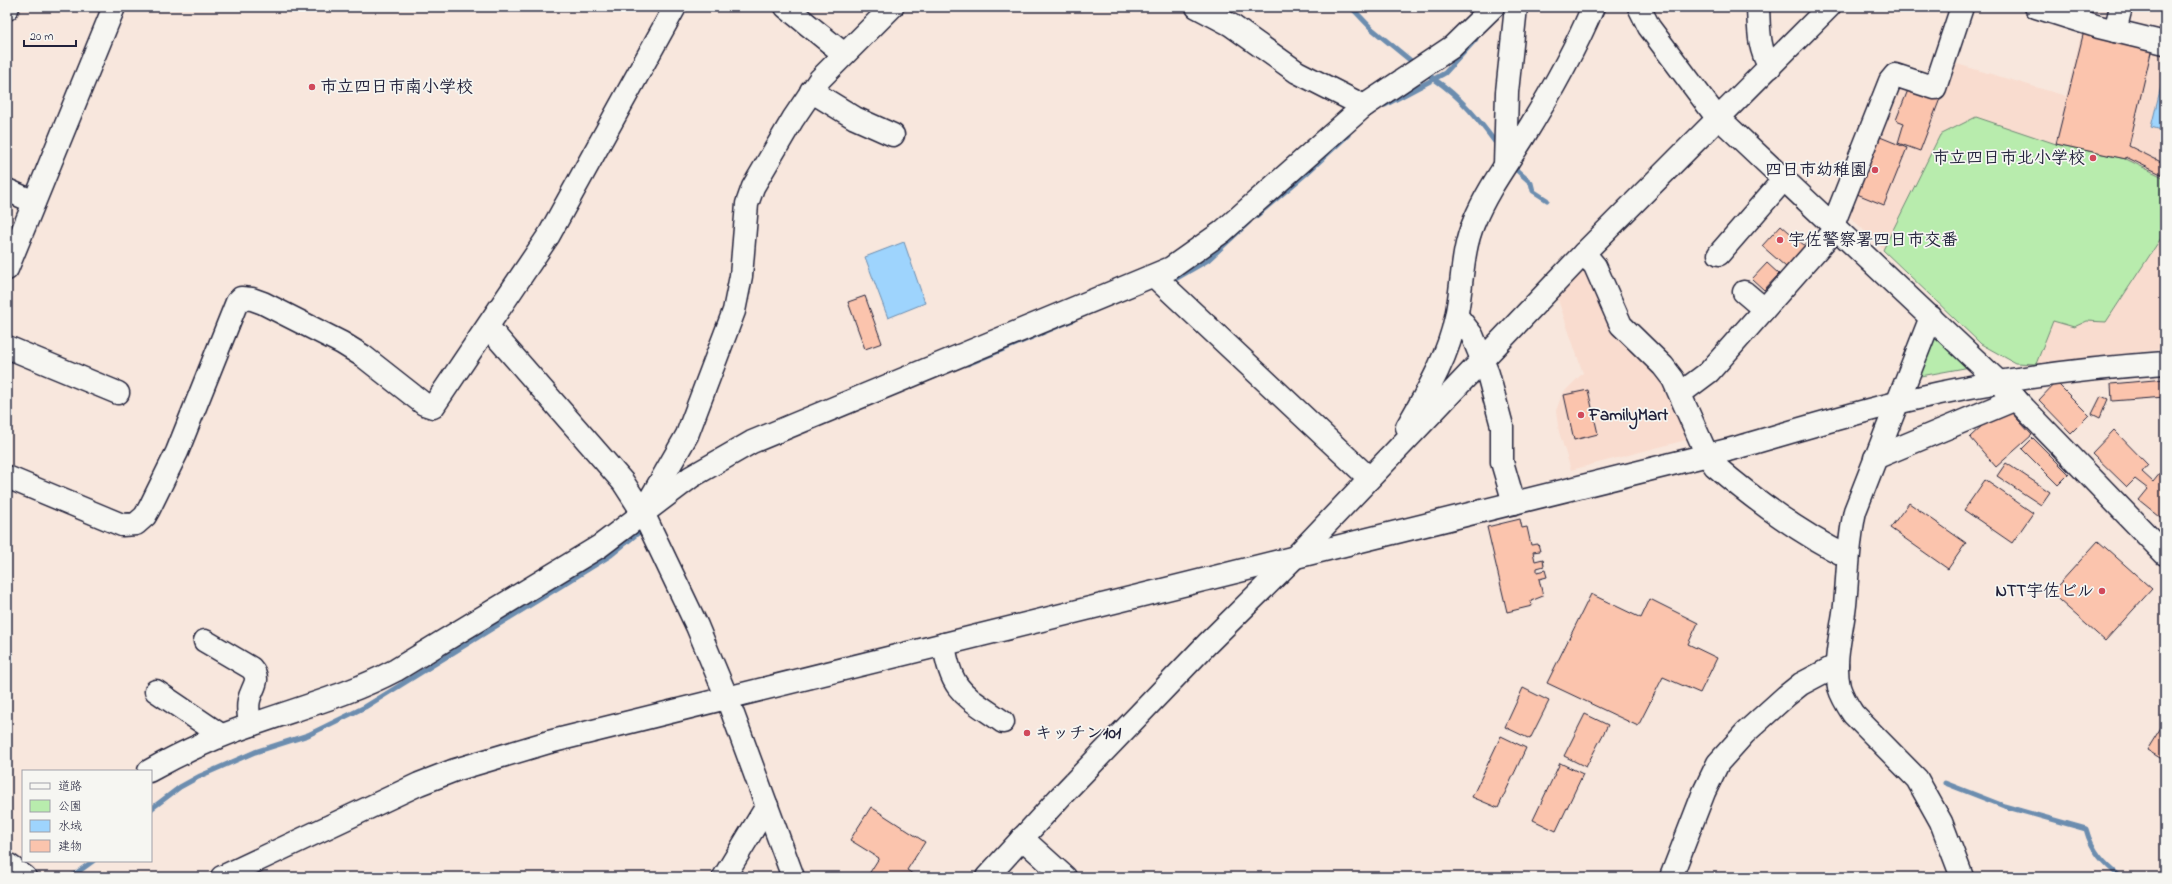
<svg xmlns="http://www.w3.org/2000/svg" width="2172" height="884" viewBox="0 0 2172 884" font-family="'Indie Flower','Klee One',sans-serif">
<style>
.built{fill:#f9dccf}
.green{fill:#b8ecad;stroke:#6d8774}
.water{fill:#9ed4fd;stroke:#6c8daf}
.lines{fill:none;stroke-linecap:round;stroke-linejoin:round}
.stream{stroke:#6c8daf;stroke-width:5}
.building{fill:#fbc4ad;stroke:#22223b}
.minor-casing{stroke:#22223b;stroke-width:25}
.minor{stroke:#f6f6f2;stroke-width:22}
.poi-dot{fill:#d1495b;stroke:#f6f6f2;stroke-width:1.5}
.labels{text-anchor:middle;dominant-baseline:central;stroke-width:3.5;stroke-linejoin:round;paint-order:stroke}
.poi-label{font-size:17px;font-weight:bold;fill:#22223b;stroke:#f6f6f2;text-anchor:start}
</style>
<rect width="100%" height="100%" fill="#f8e7dd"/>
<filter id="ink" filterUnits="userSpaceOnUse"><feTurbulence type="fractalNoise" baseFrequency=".025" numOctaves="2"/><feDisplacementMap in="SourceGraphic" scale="8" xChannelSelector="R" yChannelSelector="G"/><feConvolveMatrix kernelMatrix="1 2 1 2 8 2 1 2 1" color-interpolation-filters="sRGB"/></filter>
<g filter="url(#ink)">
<g class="built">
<polygon points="2083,27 2165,46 2165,349 2026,365 2015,363 1981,344 1846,213 1893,82 1940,95 1950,62 2066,96"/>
<polygon points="1588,264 1659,374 1690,439 1571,470 1559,432 1556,411 1562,394 1583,373 1557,297"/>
</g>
<g class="green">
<polygon points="1976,117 2056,144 2126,159 2165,178 2165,232 2106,322 2087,321 2074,327 2053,321 2036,364 2015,363 1981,344 1883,250 1940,135"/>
<polygon points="1932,325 1970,367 1910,378"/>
</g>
<g class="water">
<polygon points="2165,70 2165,131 2151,127"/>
<polygon points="904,242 925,303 888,318 865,257"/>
</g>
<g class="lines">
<g class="stream">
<polyline points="1351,7 1372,29 1416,65"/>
<polyline points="1425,72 1434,79 1445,73 1476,39"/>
<path d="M 1385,105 L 1434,79 C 1461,97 1479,120 1498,146"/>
<polyline points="1511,165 1531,183 1533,191 1547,200"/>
<polyline points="1255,217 1308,172 1348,135"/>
<polyline points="1170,282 1208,260 1249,222"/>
<polyline points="968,364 1073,320"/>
<path d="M 1945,783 L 2004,806 L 2086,829 C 2092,851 2103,863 2121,877"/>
<polyline points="151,809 180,787 200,776 255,752 308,735 365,707 611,555 644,528"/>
<polyline points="71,877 93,861"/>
</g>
</g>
<g class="building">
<polygon points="2084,31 2152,48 2129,146 2165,164 2165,176 2126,157 2126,159 2056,144"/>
<polygon points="1910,85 1941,96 1920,151 1898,143 1904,123 1896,120"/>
<polygon points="1880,137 1907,148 1884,205 1857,194"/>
<polygon points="1781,225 1805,246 1786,267 1762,246"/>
<polygon points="1767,263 1779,274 1764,290 1752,279"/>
<polygon points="865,296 882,343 865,349 848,302"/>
<polygon points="2165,379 2165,397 2112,401 2111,384"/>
<polygon points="2056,382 2089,415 2071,433 2039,400"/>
<polygon points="1588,390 1598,434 1574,440 1564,395"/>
<polygon points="2101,396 2108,399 2100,418 2092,414"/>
<polygon points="2000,409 2009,410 2032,435 1996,467 1970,437"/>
<polygon points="2114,430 2148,465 2142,472 2153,482 2165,467 2165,521 2139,500 2148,489 2135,479 2127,487 2092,453"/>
<polygon points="2033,438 2069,474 2058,485 2022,449"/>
<polygon points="2006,463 2050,492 2041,505 1997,476"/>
<polygon points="1985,480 2033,513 2012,543 1964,510"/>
<polygon points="1909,503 1966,543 1948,569 1890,528"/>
<polygon points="1520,519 1522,528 1527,527 1531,545 1538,544 1540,551 1533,552 1535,561 1543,559 1544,566 1537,568 1537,572 1545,570 1547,577 1539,579 1543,596 1531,601 1532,606 1507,612 1487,527"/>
<polygon points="2098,541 2152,589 2105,641 2051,593"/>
<polygon points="1591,594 1641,618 1650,599 1698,623 1688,644 1717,658 1700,693 1663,677 1638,726 1547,683"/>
<polygon points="1523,688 1549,701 1530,739 1505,727"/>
<polygon points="1585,714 1608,725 1586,767 1564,756"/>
<polygon points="2165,721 2165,761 2147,750"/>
<polygon points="1501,736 1526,748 1498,808 1472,797"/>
<polygon points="1560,763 1583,774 1556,831 1533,820"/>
<polygon points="871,807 925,842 907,870 917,877 867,877 879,858 850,840"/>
</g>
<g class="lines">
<defs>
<g id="minor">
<polyline points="786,7 844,54"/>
<polyline points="1197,7 1231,25 1297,72 1364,106"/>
<polyline points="1639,7 1649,27 1718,119"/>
<path d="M 1758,7 C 1759,27 1758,49 1770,67"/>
<polyline points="2036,7 2099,27 2165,43"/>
<polyline points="7,9 8,7"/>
<polyline points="2115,31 2121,7"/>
<polyline points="811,91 855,118 893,135"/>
<polyline points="1719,118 2002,385 2165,554"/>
<polyline points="1505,165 1507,92 1516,7"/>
<polyline points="7,190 34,202"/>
<polyline points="1833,225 1890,81 1895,75 1935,88 1962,7"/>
<path d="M 1584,253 L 1595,266 L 1621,325 L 1663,366 L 1673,379 L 1707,455 L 1715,466 C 1756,501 1799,533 1848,557"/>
<polyline points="1719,254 1784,179"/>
<polyline points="7,269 114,7"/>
<polyline points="1154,276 1369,478"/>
<polyline points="1744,292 1764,309"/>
<polyline points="1457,316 1472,335 1488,374 1502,426 1502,462 1514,503"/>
<path d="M 1931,317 L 1855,511 C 1848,543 1848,574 1845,605 C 1842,632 1833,660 1839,687 C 1842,697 1847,705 1853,714 L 1917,779 L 1941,822 L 1962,877"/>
<polyline points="488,327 623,482 643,513 697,626 727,698 793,877"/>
<polyline points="7,347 118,393"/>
<polyline points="1681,393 1709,372 1836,228"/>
<path d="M 1407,427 C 1427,392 1448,357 1456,317 C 1463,285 1461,252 1474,222 C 1486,192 1506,165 1523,138 C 1549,96 1574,52 1593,7"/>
<polyline points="1875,458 2016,399"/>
<polyline points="7,477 122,525 136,524 145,516 149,509 177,452 237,302 241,298 252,299 263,303 342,343 363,356 424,404 433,407 549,235 675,7"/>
<polyline points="648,503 687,435 734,311 741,276 747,204 753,187 793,119 820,79 892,7"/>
<path d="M 205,641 L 251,668 C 262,680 252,687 249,700 C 247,708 249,717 250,725"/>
<path d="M 944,644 C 951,693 965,695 1003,722"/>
<polyline points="156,691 221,735"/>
<path d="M 149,771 C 183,752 217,736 254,724 C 302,707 351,694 396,670 L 600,546 L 691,477 L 752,442 L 1171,268 L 1222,232 L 1364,106 L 1452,47 L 1493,7"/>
<polyline points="1022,838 1065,877"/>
<polyline points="7,864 25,877"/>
<path d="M 222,877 L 419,784 L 455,770 L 549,742 L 1728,450 C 1788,433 1848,414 1909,400 C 1993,380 2079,369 2165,363"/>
<polyline points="724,877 767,806"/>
<polyline points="987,877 1061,796 1207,644 1294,558 1584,253 1829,7"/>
<polyline points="1671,877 1704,792 1718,763 1745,733 1786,696 1801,684 1837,665"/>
</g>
</defs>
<use href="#minor" class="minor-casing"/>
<use href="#minor" class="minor"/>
</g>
</g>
<g class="poi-dot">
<circle cx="312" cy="87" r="4"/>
<circle cx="2093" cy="158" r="4"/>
<circle cx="1875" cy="170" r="4"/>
<circle cx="1780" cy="240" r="4"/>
<circle cx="1581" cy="415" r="4"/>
<circle cx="2102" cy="591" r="4"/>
<circle cx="1027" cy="733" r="4"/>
</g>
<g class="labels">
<g class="poi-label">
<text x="320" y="87">市立四日市南小学校</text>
<text x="2085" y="158" text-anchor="end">市立四日市北小学校</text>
<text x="1867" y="170" text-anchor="end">四日市幼稚園</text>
<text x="1788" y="240">宇佐警察署四日市交番</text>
<text x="1589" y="415">FamilyMart</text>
<text x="2094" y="591" text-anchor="end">NTT宇佐ビル</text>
<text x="1035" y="733">キッチン101</text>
</g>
</g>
<rect width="2172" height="884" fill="none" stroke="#f6f6f2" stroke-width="24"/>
<rect x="12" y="12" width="2148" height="860" fill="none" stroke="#22223b" stroke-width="1.5" filter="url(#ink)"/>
<rect x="22" y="770" width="130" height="92" fill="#f6f6f2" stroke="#a1a1a9"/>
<rect x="30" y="783" width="20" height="6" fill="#f6f6f2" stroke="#a1a1a9"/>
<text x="58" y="790" font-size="12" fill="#22223b">道路</text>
<rect x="30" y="800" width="20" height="12" fill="#b8ecad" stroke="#a1a1a9"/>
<text x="58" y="810" font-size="12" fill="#22223b">公園</text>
<rect x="30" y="820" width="20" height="12" fill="#9ed4fd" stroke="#a1a1a9"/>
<text x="58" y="830" font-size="12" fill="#22223b">水域</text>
<rect x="30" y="840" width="20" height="12" fill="#fbc4ad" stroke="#a1a1a9"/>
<text x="58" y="850" font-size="12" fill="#22223b">建物</text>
<path d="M24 40v6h52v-6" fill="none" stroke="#22223b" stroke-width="2"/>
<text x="30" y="40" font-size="12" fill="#22223b" stroke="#f6f6f2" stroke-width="3" paint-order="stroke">20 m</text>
</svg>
